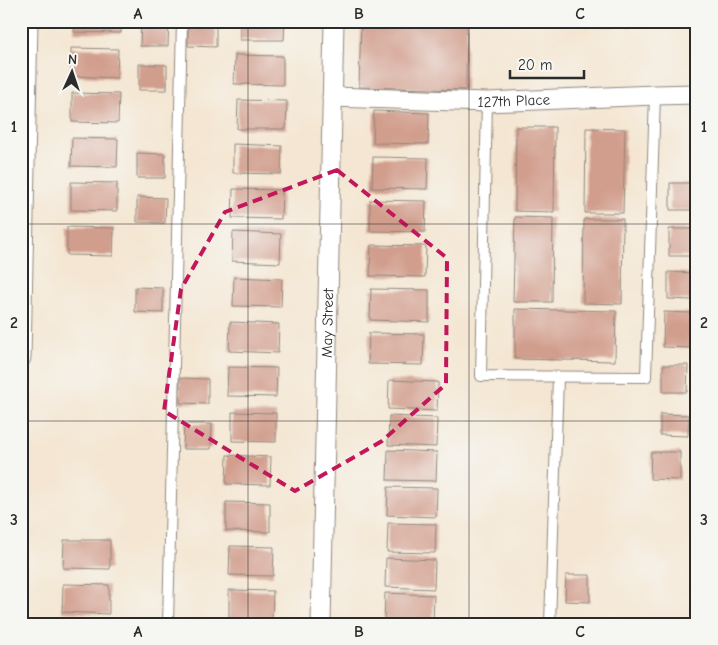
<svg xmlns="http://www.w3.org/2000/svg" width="718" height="645" viewBox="0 0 718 645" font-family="'Comic Neue',sans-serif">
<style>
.building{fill:#d19d8c}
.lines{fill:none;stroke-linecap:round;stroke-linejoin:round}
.lane-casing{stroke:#90887e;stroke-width:12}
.street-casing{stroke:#90887e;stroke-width:21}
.lane{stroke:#fff;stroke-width:10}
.street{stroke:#fff;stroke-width:19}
.marked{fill:none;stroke:#c2185b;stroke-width:4;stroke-dasharray:10 6;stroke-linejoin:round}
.grid{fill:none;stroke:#2b2b2b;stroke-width:1;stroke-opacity:0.55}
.labels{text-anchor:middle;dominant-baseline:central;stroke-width:4;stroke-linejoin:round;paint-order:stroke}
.street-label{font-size:15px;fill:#2b2b2b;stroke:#f6f6f2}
.neatline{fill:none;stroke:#2b2b2b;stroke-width:2}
.grid-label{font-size:16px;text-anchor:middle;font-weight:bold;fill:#2b2b2b}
</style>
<rect width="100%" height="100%" fill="#f6f6f2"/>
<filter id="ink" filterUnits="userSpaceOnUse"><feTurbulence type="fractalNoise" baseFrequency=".02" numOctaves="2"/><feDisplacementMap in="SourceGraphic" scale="10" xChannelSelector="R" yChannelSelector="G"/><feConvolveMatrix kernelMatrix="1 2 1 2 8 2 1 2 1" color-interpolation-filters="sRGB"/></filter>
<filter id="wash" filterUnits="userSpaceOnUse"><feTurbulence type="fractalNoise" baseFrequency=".0096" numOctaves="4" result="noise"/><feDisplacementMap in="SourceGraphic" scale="20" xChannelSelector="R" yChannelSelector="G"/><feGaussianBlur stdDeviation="1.12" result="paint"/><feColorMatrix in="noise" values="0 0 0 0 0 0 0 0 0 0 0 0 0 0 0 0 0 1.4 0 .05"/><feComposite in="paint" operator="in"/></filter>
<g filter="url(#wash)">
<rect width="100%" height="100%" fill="#f4e6d2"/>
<g id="blocks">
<g class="building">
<polygon points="75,21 121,21 121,33 74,32"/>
<polygon points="141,21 169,21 168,46 140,46"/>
<polygon points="188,21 216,22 216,47 188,46"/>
<polygon points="240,21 285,21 284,40 240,40"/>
<polygon points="361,21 467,21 466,90 359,87"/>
<polygon points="584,21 632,21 632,27 584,26"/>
<polygon points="71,48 118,49 117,78 71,76"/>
<polygon points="235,55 283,56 283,85 234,84"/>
<polygon points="139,64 167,65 167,90 139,90"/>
<polygon points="72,93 119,94 118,123 72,122"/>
<polygon points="238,100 287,101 286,129 237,129"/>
<polygon points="374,111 429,113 428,144 373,143"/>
<polygon points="516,127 555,127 554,212 515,211"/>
<polygon points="586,128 625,129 623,213 585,213"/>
<polygon points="72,138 118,139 117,167 71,166"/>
<polygon points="233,144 282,146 281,174 233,173"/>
<polygon points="137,153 165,154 165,178 137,178"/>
<polygon points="373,157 428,158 427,189 372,188"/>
<polygon points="71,182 117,183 117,211 71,210"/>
<polygon points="670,183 695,183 694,210 670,210"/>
<polygon points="233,189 282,190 281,219 232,218"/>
<polygon points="137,197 166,198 165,223 137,222"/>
<polygon points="370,200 426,201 425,232 370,231"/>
<polygon points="515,217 553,218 552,302 513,302"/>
<polygon points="584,219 623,219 622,304 583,303"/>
<polygon points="67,227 114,228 113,256 67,255"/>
<polygon points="669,229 694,229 693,256 669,256"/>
<polygon points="233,232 281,234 280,263 232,261"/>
<polygon points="371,245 426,246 425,277 370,276"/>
<polygon points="668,272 693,273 692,300 668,299"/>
<polygon points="234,277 282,279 281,307 233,306"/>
<polygon points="135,287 163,288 163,313 135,312"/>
<polygon points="371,289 429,290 429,322 370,320"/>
<polygon points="515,309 616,311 615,361 515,359"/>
<polygon points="664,312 692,313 691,348 663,347"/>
<polygon points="230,322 279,324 278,353 229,351"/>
<polygon points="369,333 424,334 423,365 368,364"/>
<polygon points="663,365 688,365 687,392 663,392"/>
<polygon points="228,367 277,368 276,397 227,396"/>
<polygon points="180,378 208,379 208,404 180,403"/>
<polygon points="389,380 438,382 437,411 388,409"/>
<polygon points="232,412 276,413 276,442 232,441"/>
<polygon points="660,414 689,415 688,436 660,435"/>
<polygon points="389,416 437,418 436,447 388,445"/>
<polygon points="184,424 212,424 211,449 183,449"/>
<polygon points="388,450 437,452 436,481 387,480"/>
<polygon points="651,452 680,452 680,480 650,479"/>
<polygon points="227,455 271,457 270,485 226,484"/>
<polygon points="388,487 437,488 436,517 387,515"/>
<polygon points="226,502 270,503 270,532 226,531"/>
<polygon points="388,523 436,524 435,553 387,552"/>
<polygon points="64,540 110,540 110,569 63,568"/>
<polygon points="230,546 274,547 273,576 229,575"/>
<polygon points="386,558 435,560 434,589 385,587"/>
<polygon points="566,575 590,575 590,602 565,601"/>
<polygon points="63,584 109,585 109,614 62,612"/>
<polygon points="229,590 273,591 272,620 229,619"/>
<polygon points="385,593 434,595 433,624 384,623"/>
</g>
</g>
</g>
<g filter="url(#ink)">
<use href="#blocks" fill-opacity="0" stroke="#90887e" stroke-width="1"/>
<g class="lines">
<defs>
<g id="lane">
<polyline points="487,102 481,376 646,377 655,95"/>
<polyline points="168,624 182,21"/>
<polyline points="550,624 558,377"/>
</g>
<g id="street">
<path id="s1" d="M 332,97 L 487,102 L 655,95 L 697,94"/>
<polyline points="21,358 28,21"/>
<path id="s2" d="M 321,624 L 334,21"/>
</g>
</defs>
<use href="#lane" class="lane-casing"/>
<use href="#street" class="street-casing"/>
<use href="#lane" class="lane"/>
<use href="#street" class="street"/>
</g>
</g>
<path class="marked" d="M 337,170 L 447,258 L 446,384 L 382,441 L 295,491 L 164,411 L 181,289 L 225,212 Z"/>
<path class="grid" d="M 248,21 L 248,624M 469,21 L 469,624M 21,224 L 697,224M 21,421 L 697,421"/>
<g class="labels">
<g class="street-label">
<text stroke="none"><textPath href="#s1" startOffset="182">127th Place</textPath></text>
<text stroke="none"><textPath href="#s2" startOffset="301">May Street</textPath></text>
</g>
</g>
<rect width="718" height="645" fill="none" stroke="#f6f6f2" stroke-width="55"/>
<g transform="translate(72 72) rotate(3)" stroke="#f6f6f2" stroke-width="4" paint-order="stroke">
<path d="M0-4L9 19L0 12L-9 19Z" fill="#2b2b2b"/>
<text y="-8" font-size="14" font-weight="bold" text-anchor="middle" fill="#2b2b2b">N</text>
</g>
<path d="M510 70v8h74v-8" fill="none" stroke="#2b2b2b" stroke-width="2.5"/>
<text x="518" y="70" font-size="15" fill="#2b2b2b" stroke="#f6f6f2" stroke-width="4" paint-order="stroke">20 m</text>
<rect x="28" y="28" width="662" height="590" class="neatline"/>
<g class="grid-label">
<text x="138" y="19">A</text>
<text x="359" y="19">B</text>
<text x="580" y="19">C</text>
<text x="14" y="132">1</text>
<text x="704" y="132">1</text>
<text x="14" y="328">2</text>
<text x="704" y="328">2</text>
<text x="14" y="525">3</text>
<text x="704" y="525">3</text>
<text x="138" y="637">A</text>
<text x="359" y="637">B</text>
<text x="580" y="637">C</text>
</g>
</svg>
